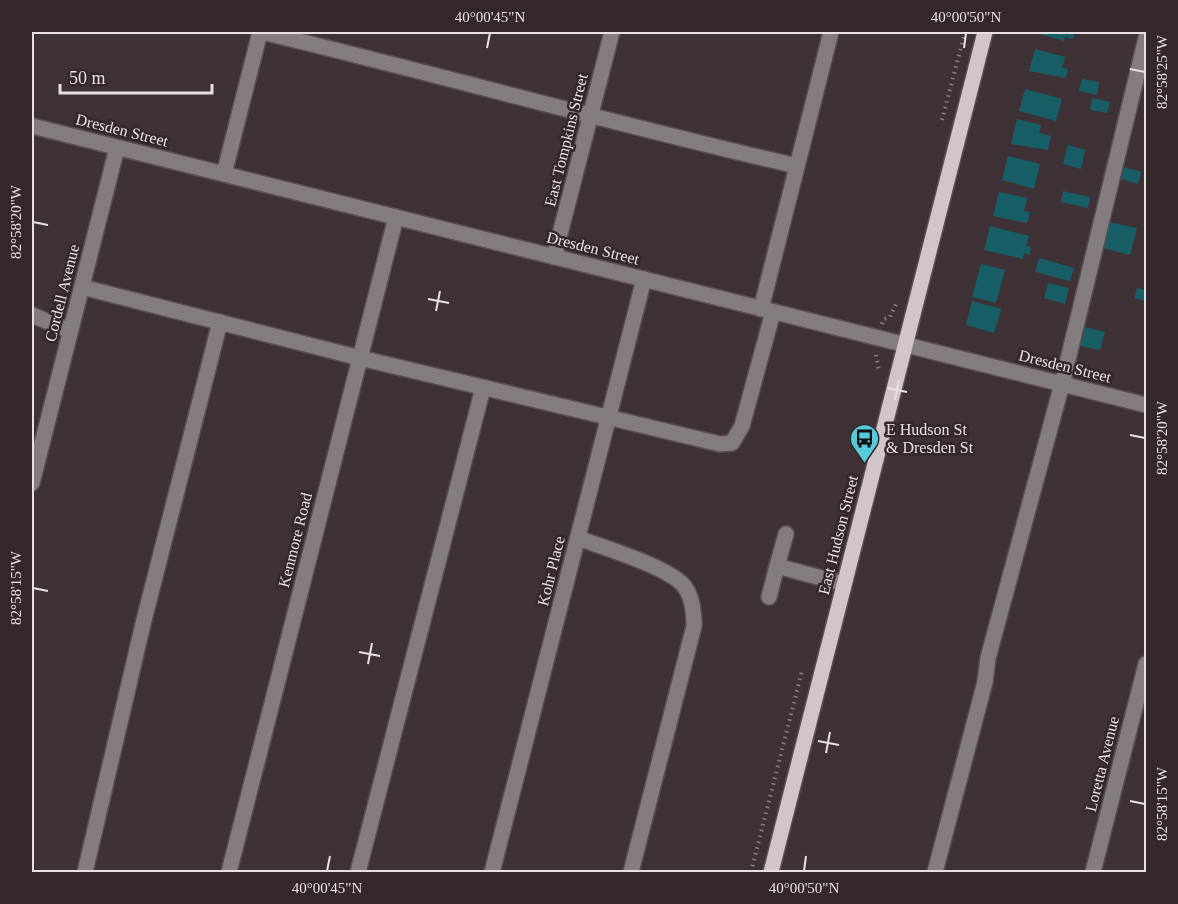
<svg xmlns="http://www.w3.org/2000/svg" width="1178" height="904" viewBox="0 0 1178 904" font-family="'Times New Roman',serif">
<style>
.building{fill:#185e67}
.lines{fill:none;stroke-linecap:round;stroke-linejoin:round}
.minor-casing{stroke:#594e52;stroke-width:18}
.major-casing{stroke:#594e52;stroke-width:18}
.path{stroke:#897f82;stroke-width:4;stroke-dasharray:1.5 4.5;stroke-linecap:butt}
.minor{stroke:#847d80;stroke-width:15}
.major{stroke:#d2c4c9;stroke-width:15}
.ticks{fill:none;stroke:#e8e0e2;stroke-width:2}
.labels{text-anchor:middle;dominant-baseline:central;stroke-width:5;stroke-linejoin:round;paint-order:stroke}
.street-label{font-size:16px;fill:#e8e0e2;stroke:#34282c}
.poi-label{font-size:16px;fill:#e8e0e2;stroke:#34282c;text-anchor:start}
.neatline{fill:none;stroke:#e8e0e2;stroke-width:2}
.ticks-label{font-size:15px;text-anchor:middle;fill:#e8e0e2}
</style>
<rect width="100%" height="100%" fill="#3e3236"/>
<g class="building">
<polygon points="1040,32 1075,32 1073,39 1065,37 1064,41 1039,34"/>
<polygon points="1035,49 1065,57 1062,68 1068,69 1066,78 1029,71"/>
<polygon points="1082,79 1099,82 1097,95 1079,91"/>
<polygon points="1025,89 1062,99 1056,121 1019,111"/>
<polygon points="1092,98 1110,102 1107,113 1090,110"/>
<polygon points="1017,119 1041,125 1039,133 1051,136 1048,150 1011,144"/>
<polygon points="1068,145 1085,150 1081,169 1063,164"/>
<polygon points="1008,156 1040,164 1034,189 1002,180"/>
<polygon points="1124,167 1141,172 1138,184 1121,179"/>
<polygon points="1063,191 1090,197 1088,208 1061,202"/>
<polygon points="999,192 1027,198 1024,211 1030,212 1027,223 993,216"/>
<polygon points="1109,222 1137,228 1130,255 1103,248"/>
<polygon points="990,226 1029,236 1026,246 1031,247 1030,255 1024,253 1023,259 984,250"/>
<polygon points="1039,258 1074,268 1070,281 1035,272"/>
<polygon points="981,264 1005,270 996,303 972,297"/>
<polygon points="1048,283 1069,288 1065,304 1044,298"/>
<polygon points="1137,288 1146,290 1146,301 1134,298"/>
<polygon points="972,301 1001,309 994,333 966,325"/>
<polygon points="1085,327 1105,332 1100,350 1080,346"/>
</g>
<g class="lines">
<defs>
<g id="minor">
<path d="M 262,32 C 441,75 618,125 797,166"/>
<polyline points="32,126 1146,405"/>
<polyline points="224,174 260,32"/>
<polyline points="554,257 612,32"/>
<polyline points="82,287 360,358 720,444 732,443 742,426 773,312"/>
<polyline points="761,309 831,32"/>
<polyline points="32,315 70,331"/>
<polyline points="32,483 117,148"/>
<polyline points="786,534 777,566 844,584"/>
<path d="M 578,538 C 602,547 669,567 684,586 C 693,597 694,613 694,626 L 631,872"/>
<polyline points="769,597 777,566"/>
<polyline points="85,872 143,624 220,322"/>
<polyline points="229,872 396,217"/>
<polyline points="358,872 483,388"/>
<polyline points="492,872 644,279"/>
<polyline points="935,872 985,682 988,658 1062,384 1146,38"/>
<polyline points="1093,872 1146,664"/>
</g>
<polyline id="major" points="771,872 985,32"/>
</defs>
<use href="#minor" class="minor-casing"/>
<use href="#major" class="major-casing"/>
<g class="path">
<polyline points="942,120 965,32"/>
<polyline points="882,324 884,319 890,317 896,304"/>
<polyline points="876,355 879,371"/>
<polyline points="751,872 802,671"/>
</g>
<use href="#minor" class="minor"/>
<use href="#major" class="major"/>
</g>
<path class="ticks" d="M 487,48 L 490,33M 964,48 L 966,33M 1130,69 L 1145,72M 33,222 L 48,225M 428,299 L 449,303M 436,311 L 440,291M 887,388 L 907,392M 895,400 L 899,380M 1130,435 L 1145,438M 33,588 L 48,591M 359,652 L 380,656M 368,664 L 372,643M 818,741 L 839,745M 826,753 L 830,732M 1130,801 L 1145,804M 327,871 L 330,856M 804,871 L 806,856"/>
<defs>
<symbol id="bus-pin" viewBox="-11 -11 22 30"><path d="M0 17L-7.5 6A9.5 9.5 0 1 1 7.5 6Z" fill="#53cbdb" stroke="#34282c"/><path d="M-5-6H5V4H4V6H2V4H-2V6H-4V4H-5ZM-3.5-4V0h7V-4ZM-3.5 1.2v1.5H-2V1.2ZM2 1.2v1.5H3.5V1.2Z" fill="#111"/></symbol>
</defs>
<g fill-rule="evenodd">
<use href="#bus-pin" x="848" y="422" width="33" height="45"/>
</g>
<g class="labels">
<g class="street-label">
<text transform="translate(122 130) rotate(14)">Dresden Street</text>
<text transform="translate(566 140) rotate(-76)">East Tompkins Street</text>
<text transform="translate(593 248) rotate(14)">Dresden Street</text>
<text transform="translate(62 293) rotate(-76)">Cordell Avenue</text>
<text transform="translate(1065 366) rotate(14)">Dresden Street</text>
<text transform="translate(838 535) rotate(-76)">East Hudson Street</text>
<text transform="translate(295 540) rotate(-76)">Kenmore Road</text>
<text transform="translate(551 571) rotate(-76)">Kohr Place</text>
<text transform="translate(1102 764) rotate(-76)">Loretta Avenue</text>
</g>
<g class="poi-label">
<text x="886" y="429">E Hudson St<tspan x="886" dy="18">&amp; Dresden St</tspan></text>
</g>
</g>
<rect width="1178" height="904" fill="none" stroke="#34282c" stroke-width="66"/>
<path d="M60 84v9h152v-9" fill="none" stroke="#e8e0e2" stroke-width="3"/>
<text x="69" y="84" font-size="18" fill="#e8e0e2" stroke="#34282c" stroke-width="4.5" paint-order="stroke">50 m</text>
<rect x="33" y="33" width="1112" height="838" class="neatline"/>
<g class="ticks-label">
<text x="490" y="22">40°00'45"N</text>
<text x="966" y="22">40°00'50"N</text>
<text transform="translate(1162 72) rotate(-90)" y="5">82°58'25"W</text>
<text transform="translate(16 222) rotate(-90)" y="5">82°58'20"W</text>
<text transform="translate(1162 438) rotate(-90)" y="5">82°58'20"W</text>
<text transform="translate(16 588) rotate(-90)" y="5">82°58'15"W</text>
<text transform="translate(1162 804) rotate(-90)" y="5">82°58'15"W</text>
<text x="327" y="893">40°00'45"N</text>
<text x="804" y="893">40°00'50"N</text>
</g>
</svg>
